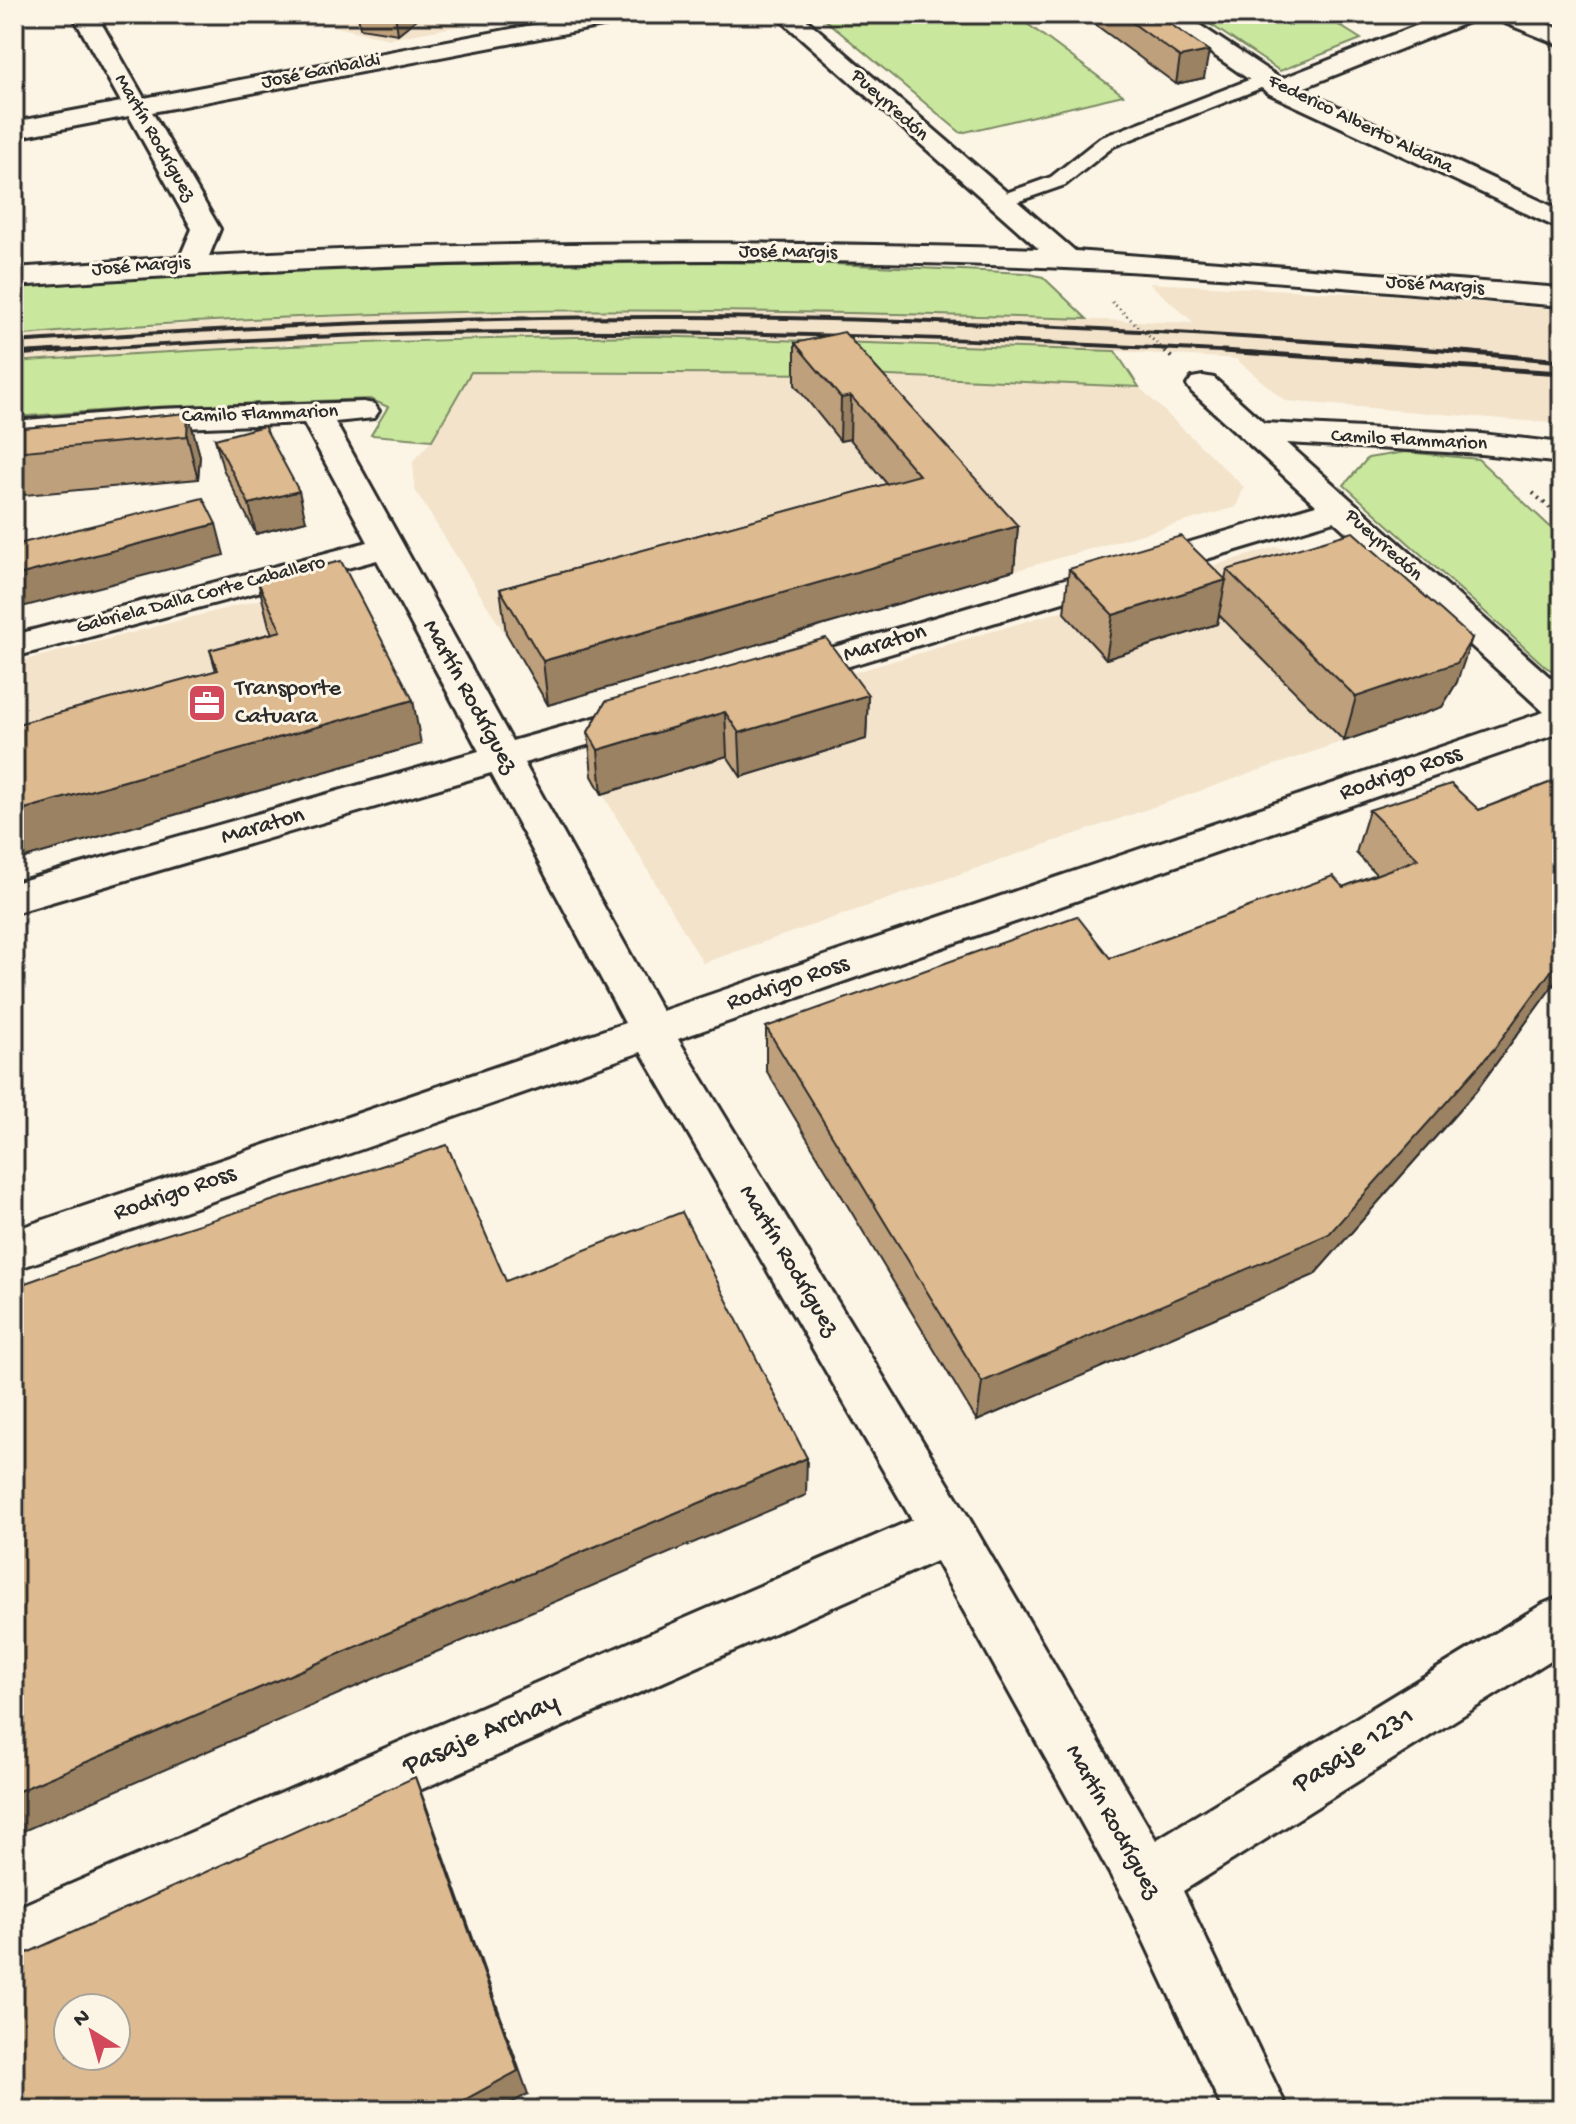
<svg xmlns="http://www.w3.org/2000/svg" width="1576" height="2124" viewBox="0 0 1576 2124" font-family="'Gochi Hand',sans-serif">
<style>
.built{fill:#f3e3cb}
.green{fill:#cae79e;stroke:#7a8964;stroke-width:2}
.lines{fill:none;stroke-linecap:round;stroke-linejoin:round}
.service-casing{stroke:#2b2b2b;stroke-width:6}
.minor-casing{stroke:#2b2b2b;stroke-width:6}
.path-far1{stroke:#2b2b2b;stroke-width:3;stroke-dasharray:1 4;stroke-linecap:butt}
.path{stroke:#2b2b2b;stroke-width:4;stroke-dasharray:2 5;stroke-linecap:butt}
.service{fill:#fcf5e5;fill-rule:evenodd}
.minor{fill:#fcf5e5;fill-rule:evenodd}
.rail-far1{stroke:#2b2b2b;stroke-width:4}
.rail{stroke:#2b2b2b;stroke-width:5}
.wall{fill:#bea07b;stroke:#2b2b2b;stroke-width:2}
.shaded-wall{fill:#9b8264;stroke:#2b2b2b;stroke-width:2}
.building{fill:#ddba8f;stroke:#2b2b2b;stroke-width:2;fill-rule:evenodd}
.labels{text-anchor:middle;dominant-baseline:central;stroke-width:6;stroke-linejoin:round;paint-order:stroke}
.far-street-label{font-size:20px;fill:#2b2b2b;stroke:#fcf5e5}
.street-label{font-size:24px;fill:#2b2b2b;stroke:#fcf5e5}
.poi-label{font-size:24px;fill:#2b2b2b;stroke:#fcf5e5;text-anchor:start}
.near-street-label{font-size:28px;fill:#2b2b2b;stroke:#fcf5e5}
</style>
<rect width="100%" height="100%" fill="#fcf5e5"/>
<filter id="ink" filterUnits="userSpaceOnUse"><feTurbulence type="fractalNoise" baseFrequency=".0125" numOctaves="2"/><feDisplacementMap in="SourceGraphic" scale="16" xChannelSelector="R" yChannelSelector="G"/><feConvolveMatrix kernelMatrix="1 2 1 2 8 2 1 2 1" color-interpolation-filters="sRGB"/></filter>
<g filter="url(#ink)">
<g class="built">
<polygon points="279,14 525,14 389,39"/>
<polygon points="1149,283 1409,296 1562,310 1562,424 1285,401 1236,359 1115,351 651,336 431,338 220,348 14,362 14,336 265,319 460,312 838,311 1194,323"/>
<polygon points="471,372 843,374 1139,387 1244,487 1236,507 549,705 415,490 413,461 432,440"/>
<polygon points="1276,547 1318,553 1457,682 1442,707 703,963 592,776 610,745"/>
<polygon points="339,579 421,744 14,861 14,663"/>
</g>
<g class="green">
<polygon points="818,14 1014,14 1123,95 961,133"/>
<polygon points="1195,14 1321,14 1361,39 1280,71"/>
<path d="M 691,262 L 811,263 L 1026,273 L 1043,277 L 1087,319 C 729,308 371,302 14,336 L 14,288 L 189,275 L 367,267 Z"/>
<path d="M 651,336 L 1115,351 L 1139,387 L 843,374 L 471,372 L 432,440 L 371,435 L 388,407 L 370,399 L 154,407 L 14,417 L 14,362 C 226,347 438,338 651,336 Z"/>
<polygon points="1405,452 1478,459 1562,538 1562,675 1547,668 1344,485 1368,458"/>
</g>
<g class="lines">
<defs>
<polygon id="service" points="1264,74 1273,80 1271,84 1114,146 1065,185 999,208 989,202 992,198 1051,177 1100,138"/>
<g id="minor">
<path d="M 72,14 L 96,14 L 144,98 L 591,14 L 641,14 L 638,19 L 629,21 L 152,112 L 220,229 L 209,256 C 486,241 762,240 1039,249 L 774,14 L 800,14 L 1075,251 L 1562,288 L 1562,306 C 1396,292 1231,275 1065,268 C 714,252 364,261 14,286 L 14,268 L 180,257 L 192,229 L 129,116 L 14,138 L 14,122 L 121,102 Z"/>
<polygon points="1155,14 1183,14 1281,79 1446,14 1479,14 1476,19 1300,89 1562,211 1562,230 1270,94"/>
<polygon points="1492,14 1524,14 1562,30 1562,46 1495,19"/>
<polygon points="1203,376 1214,378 1264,423 1481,434 1562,443 1562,463 1481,454 1287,443 1562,688 1562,732 678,1039 966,1513 1156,1840 1543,1604 1562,1596 1562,1653 1183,1891 1288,2110 1223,2110 1125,1901 936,1561 14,1970 14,1909 912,1520 641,1052 14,1270 14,1230 625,1023 491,773 14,913 14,883 479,751 377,560 14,657 14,635 368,542 304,423 158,429 14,441 14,421 158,409 363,402 374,404 379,411 374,418 335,422 512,741 644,704 657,707 663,716 657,725 524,763 662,1011 1544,712 1334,521 796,682 783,686 770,682 765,674 770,666 1316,505 1192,392 1187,385 1192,378"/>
</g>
</defs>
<use href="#service" class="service-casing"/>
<use href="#minor" class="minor-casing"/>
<polyline class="path-far1" points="1112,302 1167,353"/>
<g class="path">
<polyline points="1165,351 1172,358"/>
<polyline points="1533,493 1562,519"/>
</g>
<use href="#service" class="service"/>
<use href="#minor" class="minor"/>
<g class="rail-far1">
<path d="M 14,342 C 237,327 459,316 683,317 C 947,318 1212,333 1476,353"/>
<path d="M 28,353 C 162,345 296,336 431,333 C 708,328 984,339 1261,353"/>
</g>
<g class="rail">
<polyline points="1222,351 1562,373"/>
<polyline points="1450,351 1562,361"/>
<polyline points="14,354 60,351"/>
</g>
</g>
<g class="wall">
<polygon points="358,14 423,14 398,34 360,28"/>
<polygon points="1081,14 1156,14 1204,78 1176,84"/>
<polygon points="795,343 1018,526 1014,570 548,705 506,633 500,589 887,484 850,439 840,441 795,385"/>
<polygon points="188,413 200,456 198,479 14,496 14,429"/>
<polygon points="215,439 306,521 256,534 223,469"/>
<polygon points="1069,569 1225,579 1227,570 1457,682 1442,707 1344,741 1219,615 1217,624 1106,659 1064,613"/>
<polygon points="258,582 421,744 14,861 14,725 216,671 210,650 272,633 269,626"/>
<polygon points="868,695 866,739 741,777 727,756 602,794 592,776 588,732 606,701"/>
<polygon points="1562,778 1562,973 1476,1091 1314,1275 977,1421 766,1070 766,1027 1110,958 1343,887 1376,874 1356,853 1369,810 1479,810"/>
</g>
<g class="shaded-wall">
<polygon points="395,14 423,14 398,34"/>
<polygon points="1209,51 1204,78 1176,84 1180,57"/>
<polygon points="851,396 850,439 840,441 841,398"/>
<polygon points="188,413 200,456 198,479 187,436"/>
<polygon points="299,491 306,521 256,534 249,504"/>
<polygon points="216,524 224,555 14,609 14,576"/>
<polygon points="1018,526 1014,570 548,705 543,661"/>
<polygon points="1226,580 1217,624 1106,659 1113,615"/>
<polygon points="1472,638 1457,682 1442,707 1344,741 1356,697"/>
<polygon points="868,695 866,739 741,777 739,733"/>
<polygon points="413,700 421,744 14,861 14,812"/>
<polygon points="725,712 727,756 602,794 598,750"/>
<polygon points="1562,956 1562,973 1476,1091 1314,1275 977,1421 982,1382"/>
<polygon points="807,1458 806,1495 401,1667 14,1835 14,1793 388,1633"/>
<polygon points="415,1777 427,1808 528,2094 499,2110 446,2110"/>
</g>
<g class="building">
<polygon points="1120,14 1156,14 1209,51 1180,57"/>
<polygon points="844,332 1018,526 543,661 500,589 919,475 851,396 841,398 795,343"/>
<polygon points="188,413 187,436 14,452 14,429"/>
<polygon points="264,426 299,491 249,504 215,439"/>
<polygon points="203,498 216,524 14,576 14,545"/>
<polygon points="1353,532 1472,638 1457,663 1356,697 1227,570"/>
<polygon points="1181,536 1226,580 1113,615 1069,569"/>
<polygon points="341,561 413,700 14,812 14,725 218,670 210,650 281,631 258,582"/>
<polygon points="826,638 868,695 739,733 725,712 598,750 588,732 606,701"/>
<polygon points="1562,778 1562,956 1494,1049 1329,1234 982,1382 766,1027 1077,916 1110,958 1333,876 1343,887 1418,859 1369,810 1451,784 1479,810"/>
<polygon points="447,1145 506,1281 682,1212 807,1458 388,1633 14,1793 14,1287 127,1247"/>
<path d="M 415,1777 L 518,2071 L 446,2110 L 14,2110 L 14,1959 ZM 68,2008 L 116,2008 L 116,2056 L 68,2056 Z"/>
</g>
</g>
<defs>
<symbol id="office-square" viewBox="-11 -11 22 22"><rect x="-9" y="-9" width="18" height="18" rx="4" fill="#d1495b" stroke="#fcf5e5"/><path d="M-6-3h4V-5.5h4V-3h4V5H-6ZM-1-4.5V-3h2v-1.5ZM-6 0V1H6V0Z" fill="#fff"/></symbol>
</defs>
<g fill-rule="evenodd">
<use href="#office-square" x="185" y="681" width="44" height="44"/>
</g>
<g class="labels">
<g class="far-street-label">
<text transform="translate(321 72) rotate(-11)">José Garibaldi</text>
<text transform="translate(889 106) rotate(42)">Pueyrredón</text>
<text transform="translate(1360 125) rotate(26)">Federico Alberto Aldana</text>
<text transform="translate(154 138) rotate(60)">Martín Rodríguez</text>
<text transform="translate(788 253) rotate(1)">José Margis</text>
<text transform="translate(141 267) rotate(-4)">José Margis</text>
<text transform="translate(1435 286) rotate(4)">José Margis</text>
<text transform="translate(260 415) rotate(-2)">Camilo Flammarion</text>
<text transform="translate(1409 441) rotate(3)">Camilo Flammarion</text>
<text transform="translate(1383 546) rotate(42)">Pueyrredón</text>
<text transform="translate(201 596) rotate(-15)">Gabriela Dalla Corte Caballero</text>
</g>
<g class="street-label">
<text transform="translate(885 644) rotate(-17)">Maraton</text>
<text transform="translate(469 697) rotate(61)">Martín Rodríguez</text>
<text transform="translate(1401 774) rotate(-19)">Rodrigo Ross</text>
<text transform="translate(263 827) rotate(-16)">Maraton</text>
<text transform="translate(788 984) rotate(-19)">Rodrigo Ross</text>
<text transform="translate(175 1194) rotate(-19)">Rodrigo Ross</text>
<text transform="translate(788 1261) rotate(59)">Martín Rodríguez</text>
<text transform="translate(1112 1822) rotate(61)">Martín Rodríguez</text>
</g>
<g class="poi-label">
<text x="235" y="689">Transporte<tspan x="235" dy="28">Catuara</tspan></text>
</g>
<g class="near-street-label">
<text transform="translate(481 1735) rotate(-24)">Pasaje Archay</text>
<text transform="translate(1354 1751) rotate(-32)">Pasaje 1231</text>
</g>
</g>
<rect width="1576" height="2124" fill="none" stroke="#fcf5e5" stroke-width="48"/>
<rect x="24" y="24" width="1528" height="2076" fill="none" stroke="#2b2b2b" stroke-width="3" filter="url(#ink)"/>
<g transform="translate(92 2032) rotate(323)"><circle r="38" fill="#fcf5e5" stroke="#a8a49b" stroke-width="2"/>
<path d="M0-6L14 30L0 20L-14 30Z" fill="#d1495b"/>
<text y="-12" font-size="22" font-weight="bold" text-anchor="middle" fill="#2b2b2b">N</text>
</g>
</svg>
